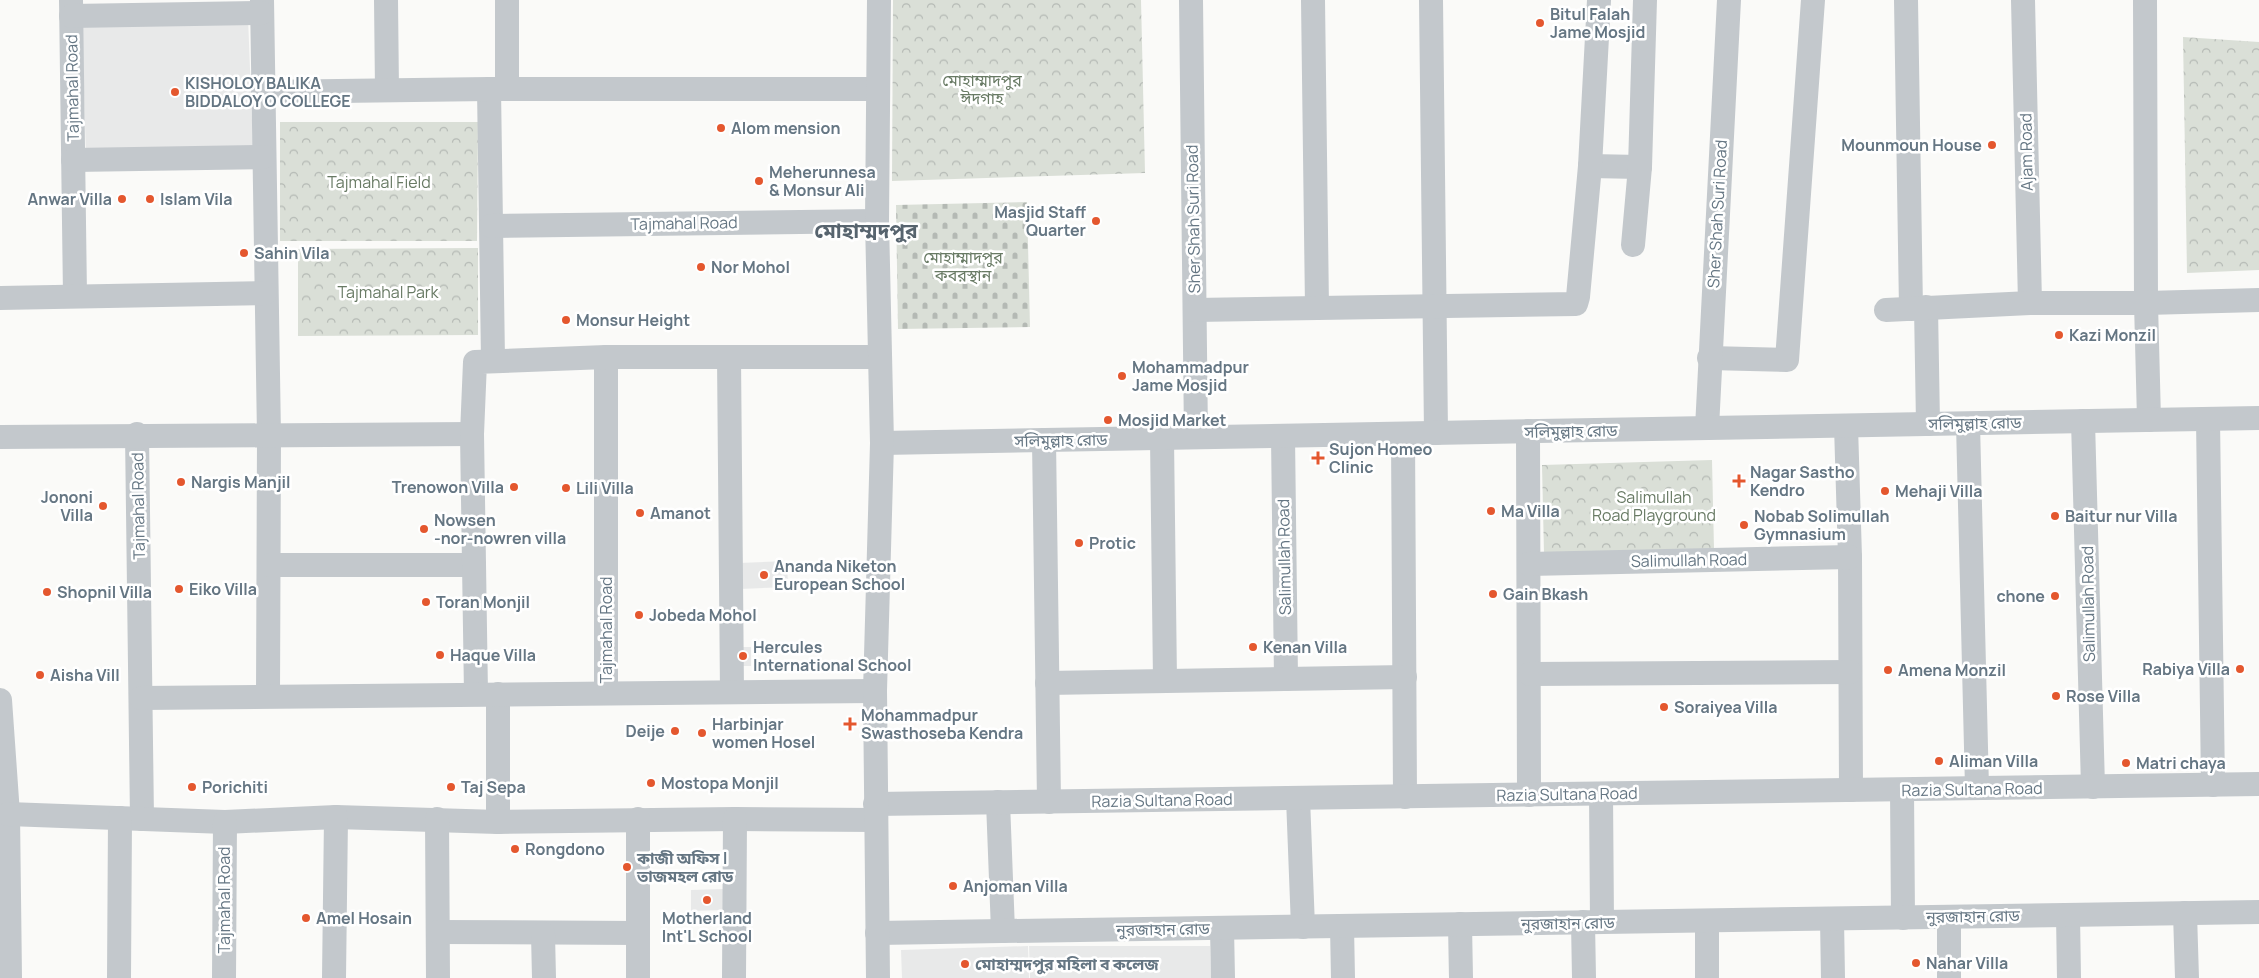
<svg xmlns="http://www.w3.org/2000/svg" width="2259" height="978" viewBox="0 0 2259 978" font-family="Manrope,'Noto Sans Bengali',sans-serif">
<style>
.built{fill:#e8e9e9}
.cemetery{fill:url(#cemetery-stones)}
.park{fill:url(#park-crowns)}
.lines{fill:none;stroke-linecap:round;stroke-linejoin:round}
.minor{stroke:#c3c8cc;stroke-width:24}
.poi-dot{fill:#e4572e;stroke:#fff;stroke-width:2}
.labels{text-anchor:middle;dominant-baseline:central;stroke-width:5;stroke-linejoin:round;paint-order:stroke}
.poi-label{font-size:16px;font-weight:bold;fill:#657683;stroke:#fff;text-anchor:start}
.park-label{font-size:16px;fill:#687a64;stroke:#fff}
.street-label{font-size:16px;fill:#657683;stroke:#fff}
.district-label{font-size:21px;font-weight:bold;fill:#57646e;stroke:#fff}
</style>
<defs>
<pattern id="cemetery-stones" width="16" height="16" patternUnits="userSpaceOnUse" patternTransform="scale(1.25)"><rect width="16" height="16" fill="#dadfd7"/><path d="M2 7V4a2 2 0 0 1 4 0v3zM10 15v-3a2 2 0 0 1 4 0v3z" fill="#b4b9b4"/></pattern>
<pattern id="park-crowns" width="20" height="18" patternUnits="userSpaceOnUse" patternTransform="scale(1.25)"><rect width="20" height="18" fill="#dadfd7"/><path d="M2 6a3 3 0 1 1 6 0M12 15a3 3 0 1 1 6 0" fill="none" stroke="#b4b9b4"/></pattern>
</defs>
<rect width="100%" height="100%" fill="#fafaf8"/>
<g class="built">
<polygon points="248,17 253,147 86,158 82,24"/>
<polygon points="787,561 788,587 740,589 739,563"/>
<rect x="735" y="647" width="16" height="19"/>
<polygon points="723,889 724,910 691,911 691,890"/>
<polygon points="1028,946 1029,978 902,978 901,950"/>
<polygon points="1029,946 1210,946 1211,978 1030,978"/>
</g>
<polygon class="cemetery" points="1027,202 1030,327 898,329 896,205"/>
<g class="park">
<polygon points="893,0 1141,0 1145,173 892,181"/>
<polygon points="2183,37 2259,42 2259,270 2187,273"/>
<polygon points="280,122 478,122 477,241 280,241"/>
<polygon points="478,248 478,335 298,336 298,249"/>
<polygon points="1712,460 1714,549 1544,554 1542,465"/>
</g>
<g class="lines">
<g class="minor">
<polyline points="71,0 75,296"/>
<polyline points="262,0 269,436 268,696"/>
<polyline points="386,0 387,90"/>
<polyline points="507,0 507,89"/>
<polyline points="1191,0 1196,437"/>
<polyline points="1313,0 1317,308"/>
<polyline points="1431,0 1436,433"/>
<polyline points="1906,0 1911,309"/>
<polyline points="2023,0 2030,303"/>
<polyline points="2145,0 2146,303 2149,420"/>
<polyline points="71,16 262,13"/>
<polyline points="489,89 493,360"/>
<polyline points="263,92 489,89 878,89"/>
<polyline points="73,160 264,157"/>
<polyline points="1590,166 1640,167"/>
<polyline points="491,226 877,221"/>
<polyline points="1633,245 1640,167 1645,0"/>
<polyline points="0,298 265,293"/>
<polyline points="1926,307 1928,424"/>
<polyline points="1195,310 1576,304 1578,297 1590,166 1599,0"/>
<polyline points="1886,310 2030,303 2146,303 2259,300"/>
<polyline points="606,357 606,692"/>
<polyline points="729,357 732,692"/>
<polyline points="1709,358 1787,360 1813,0"/>
<polyline points="2208,419 2213,785"/>
<polyline points="2083,421 2093,787"/>
<polyline points="1968,424 1977,788"/>
<polyline points="1846,426 1850,557 1851,790"/>
<polyline points="1707,428 1729,0"/>
<polyline points="1528,431 1529,795"/>
<polyline points="137,434 142,819"/>
<polyline points="1403,434 1405,797"/>
<polyline points="1283,436 1286,679"/>
<polyline points="0,437 472,434"/>
<polyline points="1162,438 1165,681"/>
<polyline points="1044,440 1049,802"/>
<polyline points="882,443 2259,418"/>
<polyline points="1529,564 1850,557"/>
<polyline points="269,565 474,565"/>
<polyline points="1530,674 1850,672"/>
<polyline points="1047,683 1405,677"/>
<polyline points="476,694 472,434 475,362 606,357 880,357"/>
<polyline points="498,694 498,822"/>
<polyline points="141,698 875,691"/>
<polyline points="0,700 8,814 10,978"/>
<polyline points="1902,790 1903,918"/>
<polyline points="1601,794 1602,922"/>
<polyline points="1298,798 1303,927"/>
<polyline points="998,802 1003,931"/>
<polyline points="875,804 2259,784"/>
<polyline points="8,814 225,822 336,817 498,822 735,819 875,820"/>
<polyline points="437,819 438,978"/>
<polyline points="2185,913 2187,978"/>
<polyline points="2068,915 2069,978"/>
<polyline points="1949,917 1949,978"/>
<polyline points="1832,919 1833,978"/>
<polyline points="1707,921 1707,978"/>
<polyline points="1583,922 1584,978"/>
<polyline points="1460,924 1461,978"/>
<polyline points="1342,926 1343,978"/>
<polyline points="1222,928 1223,978"/>
<polyline points="438,932 638,933"/>
<polyline points="877,933 2259,912"/>
<polyline points="543,934 544,978"/>
<polyline points="119,978 120,818"/>
<polyline points="224,978 225,822"/>
<polyline points="334,978 336,817"/>
<polyline points="638,978 638,819"/>
<polyline points="734,978 735,819"/>
<polyline points="878,978 875,691 882,443 877,221 879,0"/>
</g>
</g>
<g class="poi-dot">
<circle cx="1540" cy="23" r="5"/>
<circle cx="175" cy="92" r="5"/>
<circle cx="721" cy="128" r="5"/>
<circle cx="1992" cy="145" r="5"/>
<circle cx="759" cy="181" r="5"/>
<circle cx="122" cy="199" r="5"/>
<circle cx="150" cy="199" r="5"/>
<circle cx="1096" cy="221" r="5"/>
<circle cx="244" cy="253" r="5"/>
<circle cx="701" cy="267" r="5"/>
<circle cx="566" cy="320" r="5"/>
<circle cx="2059" cy="335" r="5"/>
<circle cx="1122" cy="376" r="5"/>
<circle cx="1108" cy="420" r="5"/>
<path d="M1315.5 450.5h5v5h5v5h-5v5h-5v-5h-5v-5h5z"/>
<path d="M1736.5 473.5h5v5h5v5h-5v5h-5v-5h-5v-5h5z"/>
<circle cx="181" cy="482" r="5"/>
<circle cx="514" cy="487" r="5"/>
<circle cx="566" cy="488" r="5"/>
<circle cx="1885" cy="491" r="5"/>
<circle cx="103" cy="506" r="5"/>
<circle cx="1491" cy="511" r="5"/>
<circle cx="640" cy="513" r="5"/>
<circle cx="2055" cy="516" r="5"/>
<circle cx="1744" cy="525" r="5"/>
<circle cx="424" cy="529" r="5"/>
<circle cx="1079" cy="543" r="5"/>
<circle cx="764" cy="575" r="5"/>
<circle cx="179" cy="589" r="5"/>
<circle cx="47" cy="592" r="5"/>
<circle cx="1493" cy="594" r="5"/>
<circle cx="2055" cy="596" r="5"/>
<circle cx="426" cy="602" r="5"/>
<circle cx="639" cy="615" r="5"/>
<circle cx="1253" cy="647" r="5"/>
<circle cx="440" cy="655" r="5"/>
<circle cx="743" cy="656" r="5"/>
<circle cx="2240" cy="669" r="5"/>
<circle cx="1888" cy="670" r="5"/>
<circle cx="40" cy="675" r="5"/>
<circle cx="2056" cy="696" r="5"/>
<circle cx="1664" cy="707" r="5"/>
<path d="M847.5 716.5h5v5h5v5h-5v5h-5v-5h-5v-5h5z"/>
<circle cx="675" cy="731" r="5"/>
<circle cx="702" cy="733" r="5"/>
<circle cx="1939" cy="761" r="5"/>
<circle cx="2126" cy="763" r="5"/>
<circle cx="651" cy="783" r="5"/>
<circle cx="192" cy="787" r="5"/>
<circle cx="451" cy="787" r="5"/>
<circle cx="515" cy="849" r="5"/>
<circle cx="627" cy="867" r="5"/>
<circle cx="953" cy="886" r="5"/>
<circle cx="707" cy="900" r="5"/>
<circle cx="306" cy="918" r="5"/>
<circle cx="1916" cy="963" r="5"/>
<circle cx="965" cy="964" r="5"/>
</g>
<g class="labels">
<g class="poi-label">
<text x="1550" y="14">Bitul Falah<tspan x="1550" dy="18">Jame Mosjid</tspan></text>
<text x="185" y="83">KISHOLOY BALIKA<tspan x="185" dy="18">BIDDALOY O COLLEGE</tspan></text>
<text x="731" y="128">Alom mension</text>
<text x="1982" y="145" text-anchor="end">Mounmoun House</text>
<text x="769" y="172">Meherunnesa<tspan x="769" dy="18">&amp; Monsur Ali</tspan></text>
<text x="112" y="199" text-anchor="end">Anwar Villa</text>
<text x="160" y="199">Islam Vila</text>
<text x="1086" y="212" text-anchor="end">Masjid Staff<tspan x="1086" dy="18">Quarter</tspan></text>
<text x="254" y="253">Sahin Vila</text>
<text x="711" y="267">Nor Mohol</text>
<text x="576" y="320">Monsur Height</text>
<text x="2069" y="335">Kazi Monzil</text>
<text x="1132" y="367">Mohammadpur<tspan x="1132" dy="18">Jame Mosjid</tspan></text>
<text x="1118" y="420">Mosjid Market</text>
<text x="1329" y="449">Sujon Homeo<tspan x="1329" dy="18">Clinic</tspan></text>
<text x="1750" y="472">Nagar Sastho<tspan x="1750" dy="18">Kendro</tspan></text>
<text x="191" y="482">Nargis Manjil</text>
<text x="504" y="487" text-anchor="end">Trenowon Villa</text>
<text x="576" y="488">Lili Villa</text>
<text x="1895" y="491">Mehaji Villa</text>
<text x="93" y="497" text-anchor="end">Jononi<tspan x="93" dy="18">Villa</tspan></text>
<text x="1501" y="511">Ma Villa</text>
<text x="650" y="513">Amanot</text>
<text x="1754" y="516">Nobab Solimullah<tspan x="1754" dy="18">Gymnasium</tspan></text>
<text x="2065" y="516">Baitur nur Villa</text>
<text x="434" y="520">Nowsen<tspan x="434" dy="18">-nor-nowren villa</tspan></text>
<text x="1089" y="543">Protic</text>
<text x="774" y="566">Ananda Niketon<tspan x="774" dy="18">European School</tspan></text>
<text x="189" y="589">Eiko Villa</text>
<text x="57" y="592">Shopnil Villa</text>
<text x="1503" y="594">Gain Bkash</text>
<text x="2045" y="596" text-anchor="end">chone</text>
<text x="436" y="602">Toran Monjil</text>
<text x="649" y="615">Jobeda Mohol</text>
<text x="753" y="647">Hercules<tspan x="753" dy="18">International School</tspan></text>
<text x="1263" y="647">Kenan Villa</text>
<text x="450" y="655">Haque Villa</text>
<text x="2230" y="669" text-anchor="end">Rabiya Villa</text>
<text x="1898" y="670">Amena Monzil</text>
<text x="50" y="675">Aisha Vill</text>
<text x="2066" y="696">Rose Villa</text>
<text x="1674" y="707">Soraiyea Villa</text>
<text x="861" y="715">Mohammadpur<tspan x="861" dy="18">Swasthoseba Kendra</tspan></text>
<text x="712" y="724">Harbinjar<tspan x="712" dy="18">women Hosel</tspan></text>
<text x="665" y="731" text-anchor="end">Deije</text>
<text x="1949" y="761">Aliman Villa</text>
<text x="2136" y="763">Matri chaya</text>
<text x="661" y="783">Mostopa Monjil</text>
<text x="202" y="787">Porichiti</text>
<text x="461" y="787">Taj Sepa</text>
<text x="525" y="849">Rongdono</text>
<text x="637" y="858">কাজী অফিস |<tspan x="637" dy="18">তাজমহল রোড</tspan></text>
<text x="963" y="886">Anjoman Villa</text>
<text x="316" y="918">Amel Hosain</text>
<text x="707" y="918" text-anchor="middle">Motherland<tspan x="707" dy="18">Int'L School</tspan></text>
<text x="1926" y="963">Nahar Villa</text>
<text x="975" y="964">মোহাম্মদপুর মহিলা ব কলেজ</text>
</g>
<g class="park-label">
<text x="982" y="80">মোহাম্মাদপুর<tspan x="982" dy="18">ঈদগাহ</tspan></text>
<text x="379" y="182">Tajmahal Field</text>
<text x="963" y="257">মোহাম্মাদপুর<tspan x="963" dy="18">কবরস্থান</tspan></text>
<text x="388" y="292">Tajmahal Park</text>
<text x="1654" y="497">Salimullah<tspan x="1654" dy="18">Road Playground</tspan></text>
</g>
<g class="street-label">
<text transform="translate(72 88) rotate(-91)">Tajmahal Road</text>
<text transform="translate(2026 152) rotate(-91)">Ajam Road</text>
<text transform="translate(1717 214) rotate(-87)">Sher Shah Suri Road</text>
<text transform="translate(1193 219) rotate(-91)">Sher Shah Suri Road</text>
<text transform="translate(684 223) rotate(-1)">Tajmahal Road</text>
<text transform="translate(1975 423) rotate(-1)">সলিমুল্লাহ রোড</text>
<text transform="translate(1571 431) rotate(-1)">সলিমুল্লাহ রোড</text>
<text transform="translate(1061 440) rotate(-1)">সলিমুল্লাহ রোড</text>
<text transform="translate(138 506) rotate(-91)">Tajmahal Road</text>
<text transform="translate(1284 557) rotate(-91)">Salimullah Road</text>
<text transform="translate(1689 560) rotate(-1)">Salimullah Road</text>
<text transform="translate(2088 604) rotate(-91)">Salimullah Road</text>
<text transform="translate(606 630) rotate(-90)">Tajmahal Road</text>
<text transform="translate(1972 789) rotate(-1)">Razia Sultana Road</text>
<text transform="translate(1567 794) rotate(-1)">Razia Sultana Road</text>
<text transform="translate(1162 800) rotate(-1)">Razia Sultana Road</text>
<text transform="translate(224 900) rotate(-90)">Tajmahal Road</text>
<text transform="translate(1973 916) rotate(-1)">নুরজাহান রোড</text>
<text transform="translate(1568 923) rotate(-1)">নুরজাহান রোড</text>
<text transform="translate(1163 929) rotate(-1)">নুরজাহান রোড</text>
</g>
<g class="district-label">
<text x="866" y="230">মোহাম্মদপুর</text>
</g>
</g>
</svg>
